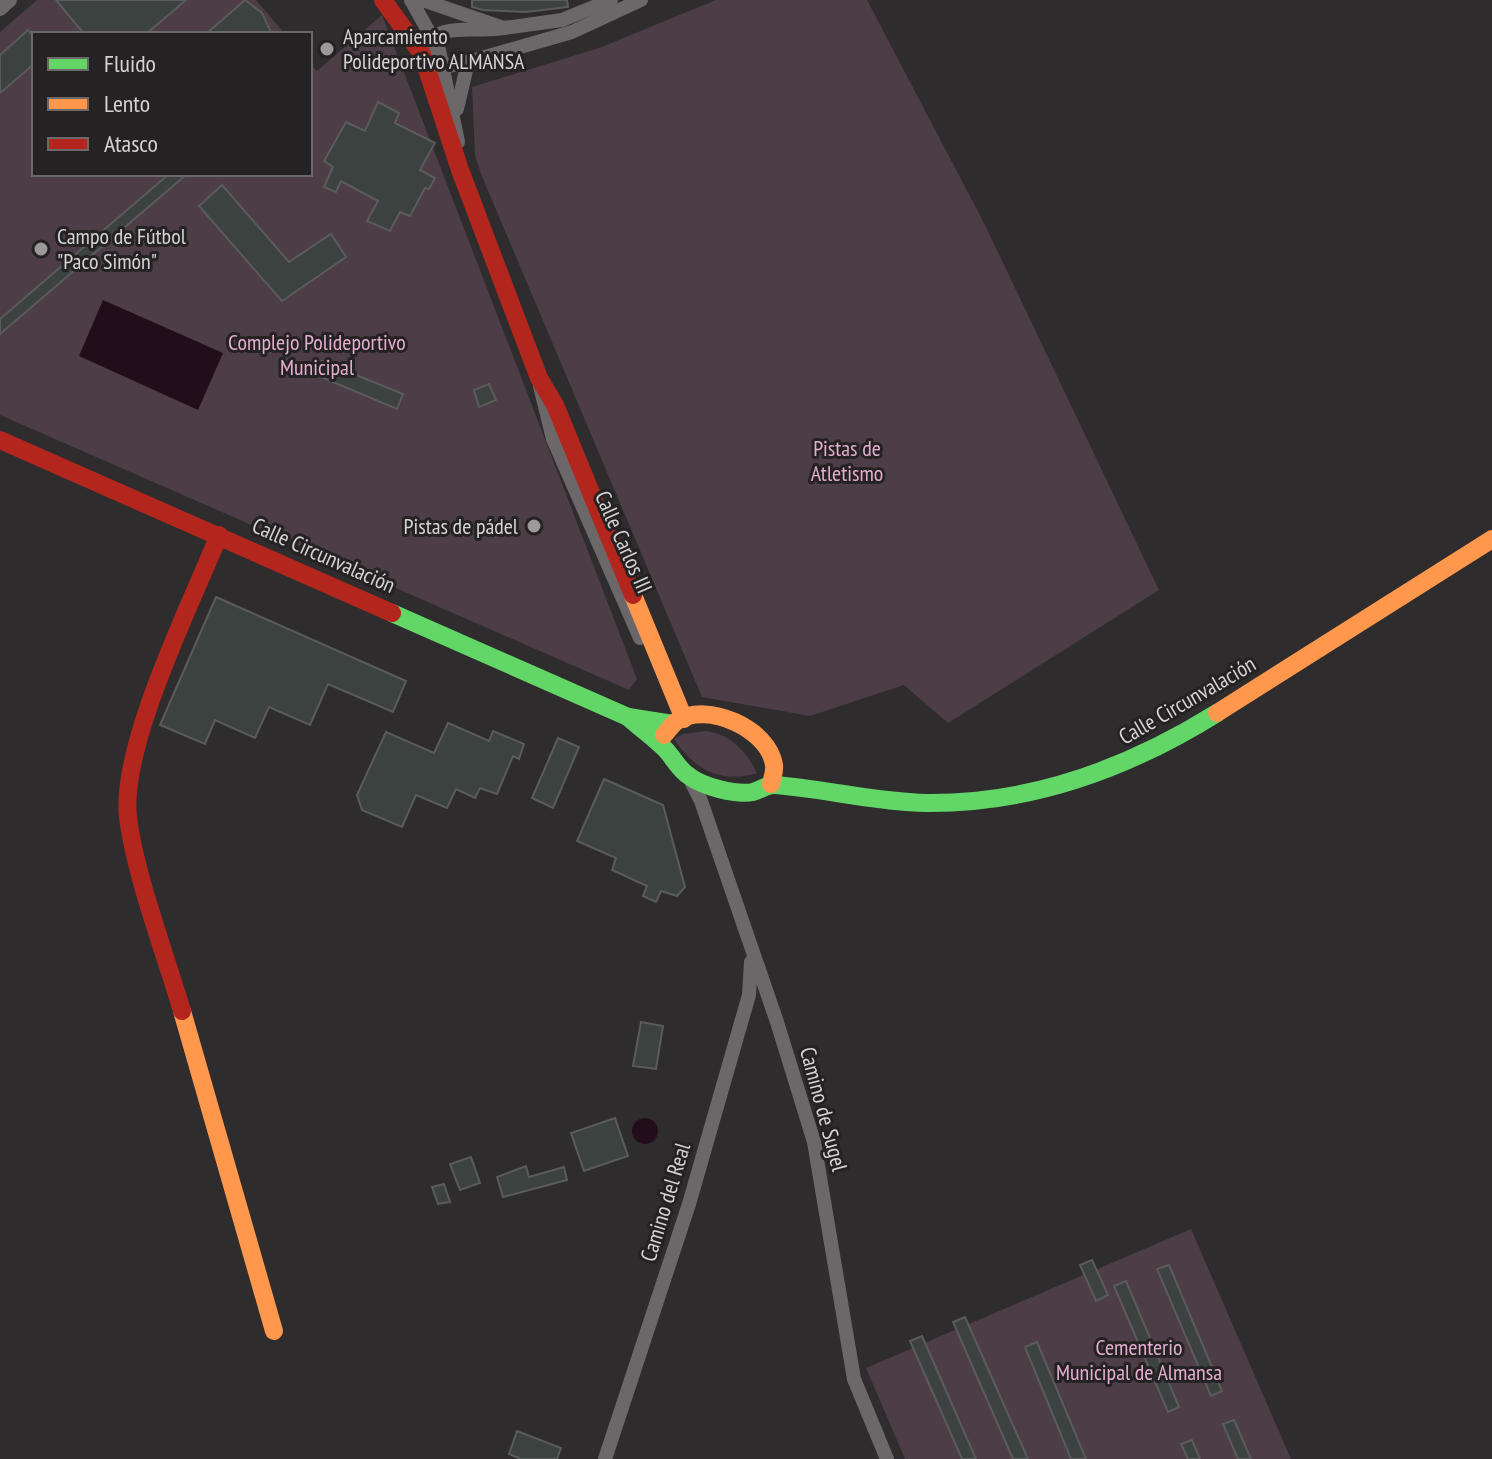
<svg xmlns="http://www.w3.org/2000/svg" width="1492" height="1459" viewBox="0 0 1492 1459" font-family="'PT Sans Narrow',sans-serif">
<style>
.green{fill:#4d3d46}
.water{fill:#220e1b}
.building{fill:#3c4240;stroke:#5b5b5b;stroke-width:2}
.lines{fill:none;stroke-linecap:round;stroke-linejoin:round}
.street{stroke:#6c686a;stroke-width:14}
.fast{stroke:#63d668;stroke-width:18}
.slow{stroke:#ff974d;stroke-width:18}
.jam{stroke:#b3261e;stroke-width:18}
.poi-dot{fill:#9b999a;stroke:#252223;stroke-width:3}
.labels{text-anchor:middle;dominant-baseline:central;stroke-width:6;stroke-linejoin:round;paint-order:stroke}
.poi-label{font-size:22px;fill:#d5d3d4;stroke:#252223;text-anchor:start}
.park-label{font-size:22px;fill:#e4aece;stroke:#252223}
.street-label{font-size:22px;fill:#d5d3d4;stroke:#252223}
</style>
<rect width="100%" height="100%" fill="#2e2c2d"/>
<g class="green">
<polygon points="37,0 256,0 285,34 34,34 34,174 310,174 310,63 317,71 382,15 637,679 629,690 0,415 0,32"/>
<polygon points="716,0 867,0 984,223 1159,590 948,723 904,685 810,716 702,697 481,174 475,155 472,87 599,48"/>
<path d="M 706,731 C 730,734 747,752 757,773 C 720,784 695,770 674,739 L 683,734 Z"/>
<polygon points="1191,1229 1291,1459 905,1459 866,1368"/>
</g>
<g class="water">
<polygon points="103,300 223,353 198,410 79,356"/>
<circle cx="645" cy="1131" r="13"/>
</g>
<g class="building">
<polygon points="56,0 186,0 146,34 84,34"/>
<polygon points="245,0 262,13 272,34 206,34"/>
<polygon points="472,0 567,0 568,7 526,12 483,10 472,7"/>
<polygon points="28,30 34,37 34,64 0,93 0,55"/>
<polygon points="378,102 399,113 395,123 435,143 420,170 435,178 429,189 425,188 410,216 400,212 390,231 367,221 378,201 341,181 336,192 324,187 333,167 324,161 346,122 365,131"/>
<polygon points="169,174 187,174 0,334 0,319"/>
<polygon points="222,185 289,262 331,234 346,257 282,301 199,206"/>
<polygon points="322,361 403,394 397,409 316,375"/>
<polygon points="489,384 496,400 479,407 474,390"/>
<polygon points="216,597 406,681 393,712 328,684 310,725 269,707 255,738 215,720 205,744 160,725"/>
<polygon points="448,723 489,741 493,731 524,744 519,759 513,756 497,794 480,788 475,798 456,789 447,808 416,795 402,827 362,810 357,795 386,732 434,753"/>
<polygon points="558,738 579,747 553,808 532,798"/>
<polygon points="604,779 663,805 685,887 677,896 661,891 656,902 643,896 647,886 612,870 616,858 577,841"/>
<polygon points="641,1022 663,1026 656,1069 633,1066"/>
<polygon points="615,1118 628,1156 584,1171 571,1133"/>
<polygon points="471,1157 480,1183 460,1190 450,1164"/>
<polygon points="526,1166 529,1177 564,1167 567,1180 503,1197 497,1177"/>
<polygon points="444,1184 450,1202 438,1204 432,1187"/>
<polygon points="1092,1260 1108,1295 1096,1301 1080,1265"/>
<polygon points="1169,1265 1222,1391 1211,1396 1157,1269"/>
<polygon points="1126,1281 1179,1407 1168,1412 1114,1286"/>
<polygon points="965,1317 1028,1459 1013,1459 953,1322"/>
<polygon points="922,1336 976,1459 962,1459 910,1341"/>
<polygon points="1037,1342 1086,1459 1071,1459 1025,1347"/>
<polygon points="1234,1420 1251,1459 1238,1459 1223,1424"/>
<polygon points="517,1431 561,1448 557,1459 521,1459 509,1454"/>
<polygon points="1192,1440 1200,1459 1188,1459 1181,1444"/>
</g>
<g class="lines">
<g class="street">
<polyline points="411,0 439,50 458,142"/>
<polyline points="422,0 504,28 562,20 611,0"/>
<polyline points="0,9 10,0"/>
<path d="M 504,28 C 475,34 435,18 422,54 L 449,66 L 468,62 L 572,32 L 641,0"/>
<polyline points="457,109 468,62"/>
<polyline points="540,386 553,439 640,638"/>
<polyline points="689,777 701,801 777,1022 814,1142 854,1379 887,1459"/>
<polyline points="605,1459 689,1204 749,995 751,962"/>
</g>
<g class="fast">
<polyline points="392,613 628,717 673,724"/>
<path d="M 628,717 C 640,728 653,737 665,749 C 673,757 679,770 689,776 C 703,787 736,795 753,792 C 761,790 767,784 775,785 C 826,789 875,802 926,803 C 1031,804 1129,768 1217,713"/>
</g>
<g class="slow">
<polyline points="633,595 684,719"/>
<polyline points="1217,713 1492,539"/>
<path d="M 664,735 C 668,731 672,724 677,721 C 707,701 769,729 774,765 C 775,771 772,779 771,784"/>
<polyline points="182,1011 274,1331"/>
</g>
<g class="jam">
<polyline points="383,0 422,54 460,170 539,378 555,405 633,595"/>
<polyline points="0,440 392,613"/>
<path d="M 182,1011 C 165,953 135,875 128,817 C 120,746 191,604 219,535"/>
</g>
</g>
<g class="poi-dot">
<circle cx="327" cy="49" r="8"/>
<circle cx="41" cy="249" r="8"/>
<circle cx="534" cy="526" r="8"/>
</g>
<g class="labels">
<g class="poi-label">
<text x="343" y="36">Aparcamiento<tspan x="343" dy="25">Polideportivo ALMANSA</tspan></text>
<text x="57" y="236">Campo de Fútbol<tspan x="57" dy="25">"Paco Simón"</tspan></text>
<text x="518" y="526" text-anchor="end">Pistas de pádel</text>
</g>
<g class="park-label">
<text x="317" y="342">Complejo Polideportivo<tspan x="317" dy="25">Municipal</tspan></text>
<text x="847" y="448">Pistas de<tspan x="847" dy="25">Atletismo</tspan></text>
<text x="1139" y="1347">Cementerio<tspan x="1139" dy="25">Municipal de Almansa</tspan></text>
</g>
<g class="street-label">
<text transform="translate(624 542) rotate(66)">Calle Carlos III</text>
<text transform="translate(324 555) rotate(24)">Calle Circunvalación</text>
<text transform="translate(1187 700) rotate(-30)">Calle Circunvalación</text>
<text transform="translate(824 1109) rotate(75)">Camino de Sugel</text>
<text transform="translate(665 1202) rotate(-73)">Camino del Real</text>
</g>
</g>
<rect x="32" y="32" width="280" height="144" fill="#252223" stroke="#6b696a" stroke-width="2"/>
<rect x="48" y="58" width="40" height="12" fill="#63d668" stroke="#6b696a" stroke-width="2"/>
<text x="104" y="72" font-size="24" fill="#d5d3d4">Fluido</text>
<rect x="48" y="98" width="40" height="12" fill="#ff974d" stroke="#6b696a" stroke-width="2"/>
<text x="104" y="112" font-size="24" fill="#d5d3d4">Lento</text>
<rect x="48" y="138" width="40" height="12" fill="#b3261e" stroke="#6b696a" stroke-width="2"/>
<text x="104" y="152" font-size="24" fill="#d5d3d4">Atasco</text>
</svg>
